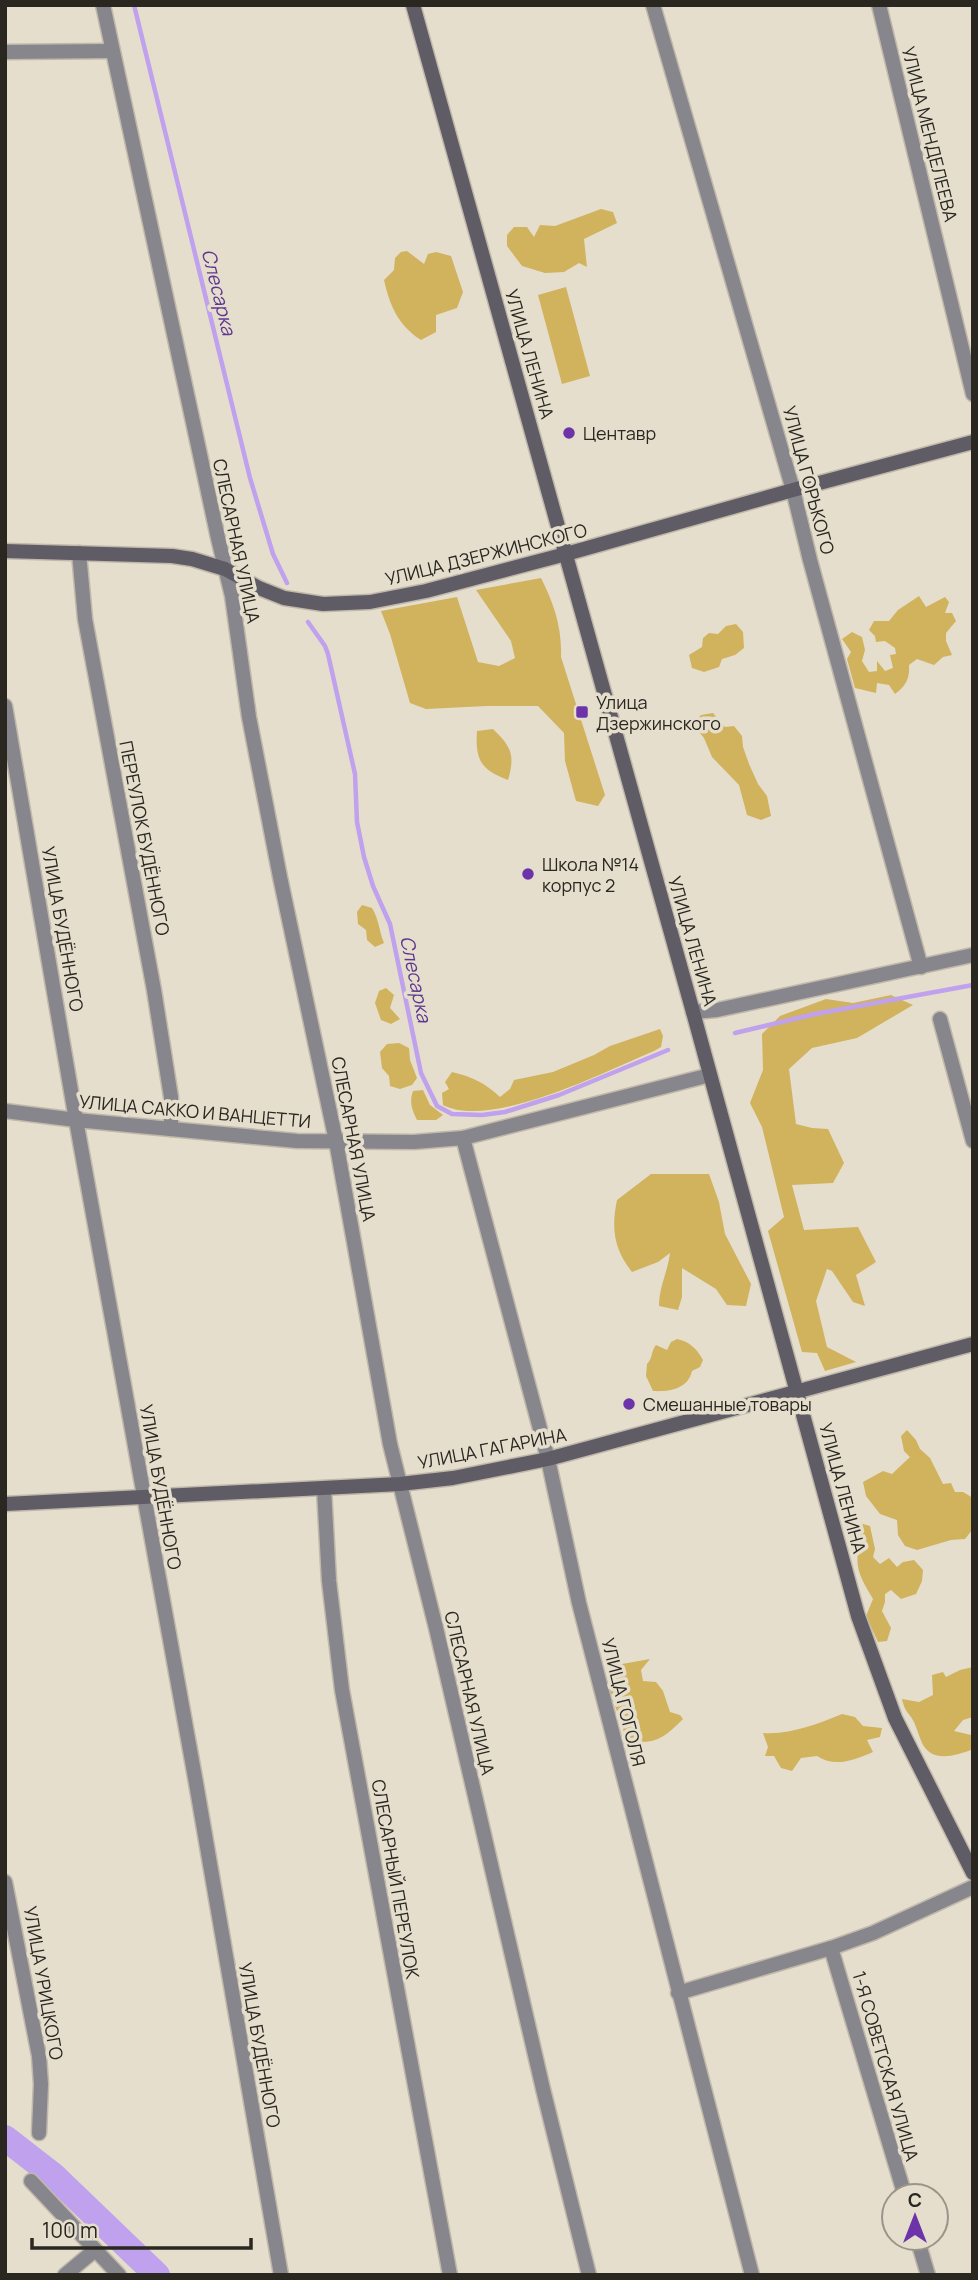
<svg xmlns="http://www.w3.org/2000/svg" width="978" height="2280" viewBox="0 0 978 2280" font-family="Manrope,sans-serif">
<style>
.green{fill:#d1b25d}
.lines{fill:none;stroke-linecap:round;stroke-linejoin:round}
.stream{stroke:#bfa1ed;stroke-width:4.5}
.river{stroke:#bfa1ed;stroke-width:26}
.minor-casing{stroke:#c0b9ab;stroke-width:17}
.secondary-casing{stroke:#c0b9ab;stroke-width:17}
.minor{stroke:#88868d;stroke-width:14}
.secondary{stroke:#5f5c66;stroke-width:14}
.poi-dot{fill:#6d34aa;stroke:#e5decd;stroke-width:2.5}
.labels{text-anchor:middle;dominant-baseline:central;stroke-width:7;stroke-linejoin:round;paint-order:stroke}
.street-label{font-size:18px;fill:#2a2721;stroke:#e5decd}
.poi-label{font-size:18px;fill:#2a2721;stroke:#e5decd;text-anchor:start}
.water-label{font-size:19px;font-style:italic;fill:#603790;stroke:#e5decd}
</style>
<rect width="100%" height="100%" fill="#e5decd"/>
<g class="green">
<polygon points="601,209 613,212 617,223 584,239 587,267 579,263 564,272 545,273 522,266 507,246 507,235 514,227 527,227 534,237 540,225 555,226"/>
<path d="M 407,251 L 424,264 L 428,254 L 436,252 L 451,256 L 463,292 L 457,308 L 436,315 L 436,332 L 421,340 C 398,325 390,306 384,280 L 394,270 L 395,258 L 401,252 Z"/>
<polygon points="566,287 590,376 562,384 538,295"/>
<path d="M 541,578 C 554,604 562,627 561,657 L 605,795 L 598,806 L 576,801 L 565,761 L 564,733 L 538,706 L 487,706 L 426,709 L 410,703 L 390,634 L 381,611 L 457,597 L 478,662 L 499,666 L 515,658 L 511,641 L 476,590 Z"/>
<path d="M 919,596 L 926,607 L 945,597 L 949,602 L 945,613 L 952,613 L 956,621 L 946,633 L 946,641 L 952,655 L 943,657 L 934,665 L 917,659 L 909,665 C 910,678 906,686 895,694 L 889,685 L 877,683 L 876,693 L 855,688 L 847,659 L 851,652 L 842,639 L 852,632 L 862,637 L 865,650 L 862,661 L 869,672 L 877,671 L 877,661 L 885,671 L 893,668 L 890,655 L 896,654 L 895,648 L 885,641 L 876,642 L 875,636 L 869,630 L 874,621 L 889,621 L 898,610 Z"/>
<polygon points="736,624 743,632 744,648 735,655 722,659 719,667 704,672 692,668 689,655 702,647 703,638 709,633 718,634 726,626"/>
<polygon points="713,713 725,727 734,726 742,736 743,747 749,764 758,784 767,796 771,816 761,820 747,815 739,785 712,757 704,738 693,724 701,715"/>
<path d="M 493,729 C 512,747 515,756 508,780 C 481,770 475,760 477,731 Z"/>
<path d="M 362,905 L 372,908 C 379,919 379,931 384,943 L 375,947 L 367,940 L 366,930 L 358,924 L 357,912 Z"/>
<polygon points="386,988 394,995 390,1008 400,1019 391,1024 381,1020 375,1003 379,991"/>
<polygon points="891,995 913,1005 857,1038 812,1048 789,1069 796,1124 812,1128 828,1129 844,1163 833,1183 792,1185 804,1230 858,1227 876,1262 856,1275 865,1306 853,1302 832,1271 827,1269 816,1301 827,1347 856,1362 825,1371 817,1353 802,1352 768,1231 784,1217 762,1127 750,1103 763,1070 762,1034 780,1016 826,999 853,1003"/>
<path d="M 660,1029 L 663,1036 L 661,1047 L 654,1051 C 606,1071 492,1130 443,1105 L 442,1093 L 449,1089 L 445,1082 L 452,1072 C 473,1077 485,1083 500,1097 L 510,1089 L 514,1080 L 553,1072 L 594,1055 L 610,1046 Z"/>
<polygon points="399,1043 409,1048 410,1060 417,1078 412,1085 400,1089 390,1086 389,1076 382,1068 380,1052 387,1044"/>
<path d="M 423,1090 L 430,1105 L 443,1115 L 436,1120 L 417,1120 C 412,1110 409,1102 413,1091 Z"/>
<path d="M 651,1174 L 709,1174 L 719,1202 L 725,1234 L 751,1284 L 746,1306 L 727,1305 L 716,1289 L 682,1268 L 682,1297 L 678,1310 L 659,1306 C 659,1287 668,1271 670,1253 L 658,1262 L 632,1272 C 614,1249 611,1229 617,1200 Z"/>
<path d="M 677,1339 C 690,1342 696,1348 703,1360 L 700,1367 L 692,1371 C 688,1389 669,1392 653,1391 L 646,1376 L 647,1364 C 653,1358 651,1351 656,1345 L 667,1350 L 671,1342 Z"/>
<polygon points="907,1430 916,1440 920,1449 930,1458 943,1484 951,1483 955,1492 963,1492 973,1498 973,1529 965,1539 951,1540 917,1550 905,1546 898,1535 897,1520 880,1514 866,1496 863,1482 883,1471 892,1474 910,1457 904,1451 901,1436"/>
<path d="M 856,1522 L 870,1526 L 875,1549 L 873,1557 L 880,1564 L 889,1558 L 897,1567 L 903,1562 L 914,1560 L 923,1570 L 922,1581 L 916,1594 L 901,1599 L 891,1590 L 885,1594 L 885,1602 L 882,1611 L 891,1628 L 887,1641 L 878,1642 L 866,1616 L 873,1599 C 864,1583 855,1571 858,1553 L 851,1542 L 849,1526 Z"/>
<path d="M 650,1659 L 641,1670 L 643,1681 L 656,1682 L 663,1691 L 670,1712 L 680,1715 L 683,1719 C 664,1738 655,1745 627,1741 L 608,1685 L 612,1673 L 622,1664 Z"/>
<path d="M 973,1667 L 973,1717 L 963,1720 L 954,1731 L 971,1735 L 973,1745 L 971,1750 C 954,1756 932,1763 922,1743 C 919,1736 917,1729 914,1722 C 909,1712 905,1713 902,1699 L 919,1702 L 933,1695 L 932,1675 L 943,1672 L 946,1677 L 960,1670 Z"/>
<path d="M 842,1714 L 855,1717 L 863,1726 L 882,1728 L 880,1737 L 867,1740 L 873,1752 C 854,1760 835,1768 817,1756 L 801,1758 L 792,1771 L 781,1768 L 774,1756 L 765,1756 L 768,1747 L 763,1733 C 790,1735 817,1724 842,1714 Z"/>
</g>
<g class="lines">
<g class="stream">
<polyline points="134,5 250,478 273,554 287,583"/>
<polyline points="308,622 325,646 328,654 355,774 357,822 364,857 373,886 390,924 421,1073 437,1106 452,1114 482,1115 505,1112 559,1095 668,1050"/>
<polyline points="735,1033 815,1014 973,985"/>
</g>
<polyline class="river" points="5,2138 54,2176 157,2275"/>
<defs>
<g id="minor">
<polyline points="103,5 218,538 232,596 249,717 280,877 336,1141 390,1444 436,1628 543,2089 589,2275"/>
<polyline points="653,5 793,490 810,560 921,967"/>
<polyline points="879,5 973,394"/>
<polyline points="5,52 112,51"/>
<polyline points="79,553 85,619 154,990 171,1097 171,1129"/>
<polyline points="5,706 76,1120 196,1783 281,2275"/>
<polyline points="693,1012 717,1010 973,955"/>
<polyline points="940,1019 973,1141"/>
<polyline points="5,1111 76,1120 297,1141 414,1142 463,1138 710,1075"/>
<polyline points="463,1138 548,1459 579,1603 752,2275"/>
<polyline points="324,1489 329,1581 342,1690 450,2275"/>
<polyline points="5,1882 39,2056 41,2084 39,2133"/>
<polyline points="831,1948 905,2196"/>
<polyline points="678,1993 831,1948 873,1933 973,1887"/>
<polyline points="31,2181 119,2275"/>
<polyline points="917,2238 928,2275"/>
<polyline points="65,2275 95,2250"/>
</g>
<g id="secondary">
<polyline points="413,5 693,1012 858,1616 895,1718 973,1873"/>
<polyline points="5,551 172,556 192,559 225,569 259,588 284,598 323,604 370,602 426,591 566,554 793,490 973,442"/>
<polyline points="5,1504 400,1484 453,1478 548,1459 973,1344"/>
</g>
</defs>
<use href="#minor" class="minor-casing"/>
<use href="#secondary" class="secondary-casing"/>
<use href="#minor" class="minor"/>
<use href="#secondary" class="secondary"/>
</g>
<g class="poi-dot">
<circle cx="569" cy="433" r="7"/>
<rect x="575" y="705" width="14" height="14" rx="3.5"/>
<circle cx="528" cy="874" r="7"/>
<circle cx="629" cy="1404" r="7"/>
</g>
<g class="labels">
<g class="street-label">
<text transform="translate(930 134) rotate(76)">УЛИЦА МЕНДЕЛЕЕВА</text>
<text transform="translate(530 354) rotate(74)">УЛИЦА ЛЕНИНА</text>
<text transform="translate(809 480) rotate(75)">УЛИЦА ГОРЬКОГО</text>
<text transform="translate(237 541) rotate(78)">СЛЕСАРНАЯ УЛИЦА</text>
<text transform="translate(486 554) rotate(-14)">УЛИЦА ДЗЕРЖИНСКОГО</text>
<text transform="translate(145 838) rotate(79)">ПЕРЕУЛОК БУДЁННОГО</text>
<text transform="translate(63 929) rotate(80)">УЛИЦА БУДЁННОГО</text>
<text transform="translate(693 941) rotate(74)">УЛИЦА ЛЕНИНА</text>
<text transform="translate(195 1111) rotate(5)">УЛИЦА САККО И ВАНЦЕТТИ</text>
<text transform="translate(354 1139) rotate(79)">СЛЕСАРНАЯ УЛИЦА</text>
<text transform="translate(492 1448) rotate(-11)">УЛИЦА ГАГАРИНА</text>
<text transform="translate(161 1487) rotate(80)">УЛИЦА БУДЁННОГО</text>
<text transform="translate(843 1488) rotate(75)">УЛИЦА ЛЕНИНА</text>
<text transform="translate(470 1693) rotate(77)">СЛЕСАРНАЯ УЛИЦА</text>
<text transform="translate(624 1702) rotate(76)">УЛИЦА ГОГОЛЯ</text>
<text transform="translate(396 1879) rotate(80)">СЛЕСАРНЫЙ ПЕРЕУЛОК</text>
<text transform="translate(44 1983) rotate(80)">УЛИЦА УРИЦКОГО</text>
<text transform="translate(260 2045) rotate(80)">УЛИЦА БУДЁННОГО</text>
<text transform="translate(886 2066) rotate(74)">1-Я СОВЕТСКАЯ УЛИЦА</text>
</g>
<g class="poi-label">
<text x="583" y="433">Центавр</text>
<text x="596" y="702">Улица<tspan x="596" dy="21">Дзержинского</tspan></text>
<text x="542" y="864">Школа №14<tspan x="542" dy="21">корпус 2</tspan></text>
<text x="643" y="1404">Смешанные товары</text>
</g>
<g class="water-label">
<text transform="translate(219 292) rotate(76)">Слесарка</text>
<text transform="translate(416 979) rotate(78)">Слесарка</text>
</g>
</g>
<rect width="978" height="2280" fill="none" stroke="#2a2721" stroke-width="14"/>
<g transform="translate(915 2217)"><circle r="33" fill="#e5decd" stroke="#9a9588" stroke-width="2"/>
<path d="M0-5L12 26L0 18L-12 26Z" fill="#6d34aa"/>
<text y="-10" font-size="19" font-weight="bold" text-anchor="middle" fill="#2a2721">С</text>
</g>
<path d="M32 2238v10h219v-10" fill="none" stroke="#2a2721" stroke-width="3.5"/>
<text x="42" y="2238" font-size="21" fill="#2a2721" stroke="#e5decd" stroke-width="5" paint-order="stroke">100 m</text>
</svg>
